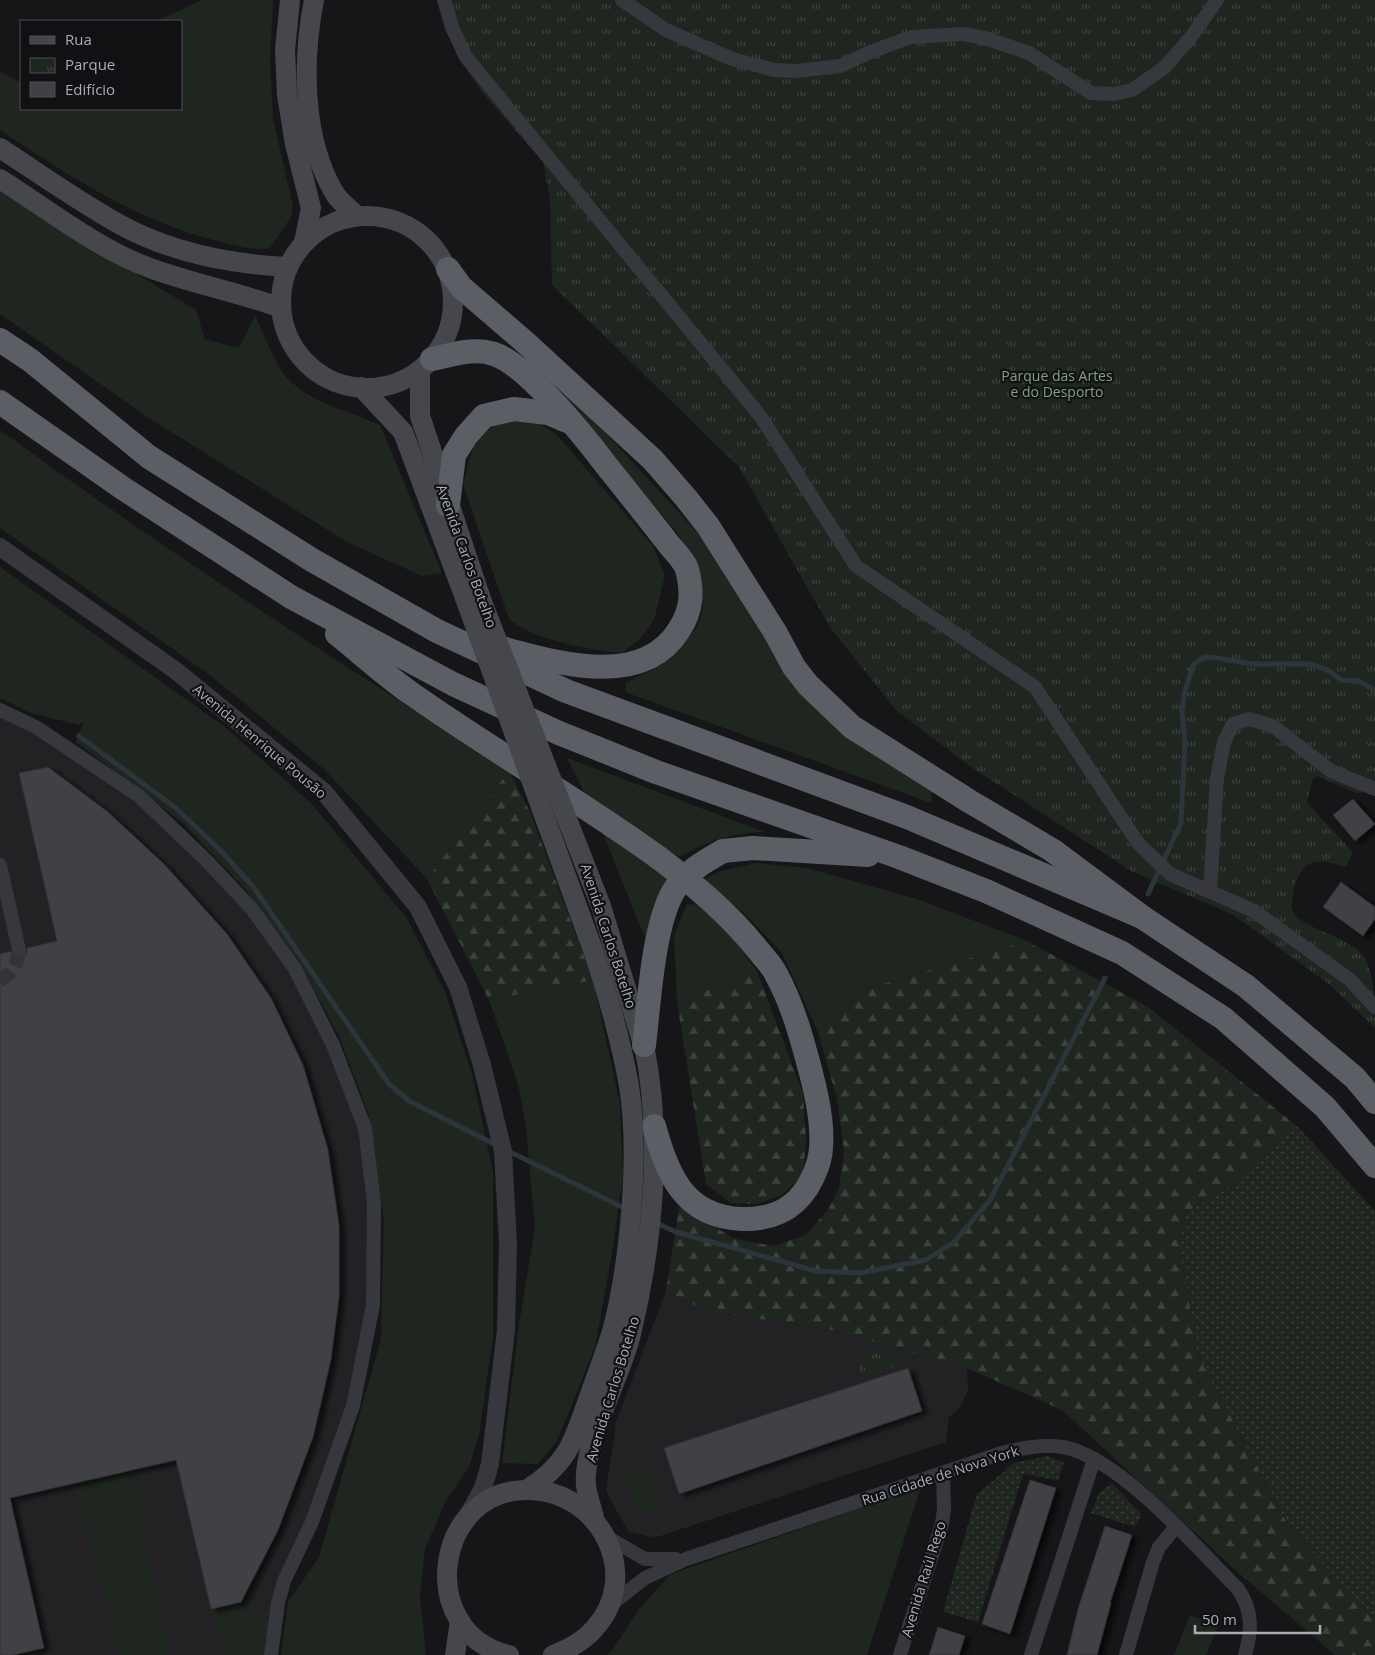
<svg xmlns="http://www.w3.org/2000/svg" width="1375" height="1655" viewBox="0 0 1375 1655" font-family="'Open Sans',sans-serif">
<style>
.built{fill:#222225}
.grass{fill:#1e261f}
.forest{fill:url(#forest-firs)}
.park{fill:url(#park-tufts)}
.garden{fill:url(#garden-dots)}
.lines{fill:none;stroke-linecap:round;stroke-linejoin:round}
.stream{stroke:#2c353c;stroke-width:5}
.building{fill:#404145;stroke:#303034;filter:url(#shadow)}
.minor-tunnel{stroke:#333438;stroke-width:14;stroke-dasharray:14 7;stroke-linecap:butt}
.minor{stroke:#37383d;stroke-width:14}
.tertiary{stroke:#37383d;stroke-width:18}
.secondary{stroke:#45474d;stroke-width:20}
.trunk{stroke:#5b5e65;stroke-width:24}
.secondary-bridge{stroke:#45474d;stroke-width:20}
.trunk-bridge{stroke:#5b5e65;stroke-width:24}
.labels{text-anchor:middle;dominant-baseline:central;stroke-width:4.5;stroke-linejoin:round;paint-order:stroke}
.park-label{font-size:14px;fill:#7fa381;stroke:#111113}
.street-label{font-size:14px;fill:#a8adb8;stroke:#111113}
</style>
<defs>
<pattern id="forest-firs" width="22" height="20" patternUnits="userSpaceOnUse" patternTransform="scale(1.25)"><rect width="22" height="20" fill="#1e261f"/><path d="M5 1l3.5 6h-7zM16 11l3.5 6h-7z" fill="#3c433d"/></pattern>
<pattern id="park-tufts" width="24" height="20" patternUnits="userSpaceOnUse" patternTransform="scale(1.25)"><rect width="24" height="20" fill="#1e261f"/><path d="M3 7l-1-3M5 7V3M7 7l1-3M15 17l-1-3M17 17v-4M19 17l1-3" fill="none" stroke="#3c433d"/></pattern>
<pattern id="garden-dots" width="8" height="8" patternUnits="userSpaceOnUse" patternTransform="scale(1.25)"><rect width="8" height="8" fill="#1e261f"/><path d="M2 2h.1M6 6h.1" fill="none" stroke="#3c433d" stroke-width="1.8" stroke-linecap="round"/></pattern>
<filter id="shadow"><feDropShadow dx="5.5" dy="3" stdDeviation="2.5" flood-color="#0009"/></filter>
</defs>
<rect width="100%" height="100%" fill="#161618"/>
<g class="built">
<polygon points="0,710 139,796 207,861 295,969 365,1128 373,1305 353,1406 284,1581 271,1655 0,1655"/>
<polygon points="666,1291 707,1311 832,1330 967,1368 968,1390 960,1408 949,1417 946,1442 654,1538 628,1531 606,1491 616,1422"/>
</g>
<g class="grass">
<path d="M 202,0 L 273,0 L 270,60 L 273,119 L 293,206 L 291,217 L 270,248 C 253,251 238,246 221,242 C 140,223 69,176 0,130 L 0,71 L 21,83 L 21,109 L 181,109 L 181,21 L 157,21 Z"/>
<path d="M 0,191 L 196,310 L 205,339 L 239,348 L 255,316 C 262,330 278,369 287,378 C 311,403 349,411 380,425 L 442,573 L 422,576 L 347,542 L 152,420 L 0,314 Z"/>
<polygon points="560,383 715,552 767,640 932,790 931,803 625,692 626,682 648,672 676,652 698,626 703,607 701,582 679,535 566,400"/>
<path d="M 532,419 L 557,435 L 653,546 L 665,575 L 654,620 L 641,638 L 622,653 C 590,650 533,640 509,619 L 463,484 L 473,447 L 486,432 L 502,421 Z"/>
<path d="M 0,430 C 165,551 337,661 509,771 L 427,879 L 325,770 L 210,675 L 0,528 Z"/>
<polygon points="0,567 225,727 311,803 406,917 445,992 472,1074 493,1172 493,1337 479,1435 469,1467 446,1500 425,1549 420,1596 426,1655 281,1655 288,1602 319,1557 381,1339 384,1220 368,1113 339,1036 327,1014 301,967 246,890 183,823 76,742 84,721 79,725 31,713 0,698"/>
<path d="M 567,758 L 765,832 C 734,832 705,842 679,857 L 588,800 Z"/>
<polygon points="602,831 670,875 653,906 645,938"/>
<polygon points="757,863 806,868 917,899 1027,941 865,989 818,1032 782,953 747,916 705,879 720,871"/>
<polygon points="687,904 700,905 734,940 757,971 677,1002 674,936"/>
<polygon points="593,980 620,1104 623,1176 613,1247 595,1347 557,1441 538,1464 502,1463 519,1325 535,1228 526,1127 518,1084 489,1000"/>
<polygon points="647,1466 662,1509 640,1516 625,1473"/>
<polygon points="134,1470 141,1484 149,1558 170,1655 119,1655 99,1574 73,1484"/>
<polygon points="921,1487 867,1655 607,1655 613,1649 639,1609 671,1574"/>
<polygon points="241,1602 243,1609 269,1614 262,1655 219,1655 222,1651 211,1609"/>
<polygon points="1190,1615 1218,1626 1206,1655 1174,1655"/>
</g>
<g class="forest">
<polygon points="509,771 530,812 593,980 489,1000 427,879"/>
<polygon points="1027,941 1148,1007 1297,1126 1232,1185 1187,1212 1179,1242 1198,1355 1288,1525 1375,1621 1375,1655 1335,1655 1240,1574 1062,1410 967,1368 832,1330 707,1311 666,1291 680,1203 732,1238 773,1246 806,1235 829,1208 839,1189 844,1151 837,1099 818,1032 865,989"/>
<polygon points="757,971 803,1094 806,1138 803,1175 782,1195 757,1204 731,1203 706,1184 677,1002"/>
</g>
<g class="park">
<path d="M 438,0 L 1375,0 L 1375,794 L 1369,792 L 1356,793 L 1317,776 L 1312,780 L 1307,803 L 1353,852 L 1346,867 C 1335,864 1321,858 1309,864 C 1302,868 1294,881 1294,889 C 1294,895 1291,902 1292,908 C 1296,929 1351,935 1365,958 C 1375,979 1375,1004 1375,1028 L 1329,984 L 1232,914 L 1133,872 L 974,769 L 896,710 L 829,626 L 739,467 L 552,285 L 550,200 L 543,162 L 481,91 L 457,55 Z"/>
<polygon points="873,1348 898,1357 902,1364 861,1378 858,1356"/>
</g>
<g class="garden">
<polygon points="1297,1126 1375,1211 1375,1621 1288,1525 1198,1355 1179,1242 1187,1212 1232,1185"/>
<polygon points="1047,1456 1064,1463 1058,1480 1023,1474 978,1622 943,1612 977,1494 1014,1463"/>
<polygon points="1112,1483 1142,1515 1135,1527 1091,1513 1099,1493"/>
</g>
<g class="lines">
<g class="stream">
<polyline points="79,736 177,809 224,854 254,888 389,1084 409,1101 496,1145"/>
<polyline points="1148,894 1181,823 1185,741 1182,712 1185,691 1193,665 1201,659 1211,657 1253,664 1309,664 1328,670 1341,680 1358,681 1375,690"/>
<polyline points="506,1150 626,1209"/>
<polyline points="654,1222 676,1232 816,1271 860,1273 926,1260 954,1242 990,1200 1105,978"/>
</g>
</g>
<g class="building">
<polygon points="48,767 108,812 165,865 227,934 271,998 303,1065 328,1150 339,1226 339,1297 331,1359 313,1437 278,1530 241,1602 211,1609 176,1460 10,1498 44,1648 13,1655 0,1655 0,954 10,951 16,958 21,958 27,953 27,948 57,941 19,773"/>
<polygon points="1353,799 1375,824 1355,841 1333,815"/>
<polygon points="1341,882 1375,907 1375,919 1363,936 1323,907"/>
<polygon points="908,1368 922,1411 679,1494 664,1448"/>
<polygon points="1030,1480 1056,1488 1010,1634 982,1624"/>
<polygon points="1105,1526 1132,1535 1110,1603 1111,1603 1097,1655 1067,1655 1078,1609"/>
<polygon points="938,1627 965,1636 959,1655 929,1655"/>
</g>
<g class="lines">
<path class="minor-tunnel" d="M 0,980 C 13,974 18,963 19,950"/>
<g class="minor">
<polyline points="444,0 452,27 466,57 761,417 856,566 1035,687 1138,843 1170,874 1254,911 1349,979 1375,1007"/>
<polyline points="622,0 666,30 732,59 774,70 796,71 841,66 870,52 911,37 963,34 985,38 1029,53 1091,93 1113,94 1132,90 1164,68 1191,37 1217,0"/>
<polyline points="0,710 36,727 139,796 207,861 252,909 295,969 333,1045 365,1128 374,1203 373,1305 353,1406 312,1522 284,1581 278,1603 271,1655"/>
<polyline points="0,865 19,950"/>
<polyline points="1210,891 1217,778 1224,742 1233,724 1249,719 1273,726 1331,771 1375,789"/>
<polyline points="607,1537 645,1559 676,1559"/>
<path d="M 609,1606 L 645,1578 L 686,1559 L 1002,1453 C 1022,1448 1042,1444 1063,1447 C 1119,1457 1197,1548 1238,1589 C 1253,1611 1252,1630 1245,1655"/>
<polyline points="900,1655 942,1524 944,1509 943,1473"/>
<polyline points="1031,1655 1094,1459"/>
<polyline points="1126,1655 1153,1562 1159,1547 1176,1527"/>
</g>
<polyline class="tertiary" points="0,547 175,670 324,792 418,907 458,987 482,1065 503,1151 508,1244 506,1330 490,1464 483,1488 467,1517"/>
<g class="secondary">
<polyline points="290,0 285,50 287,95 295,144 311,208 304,242"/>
<path d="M 314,0 C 302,61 302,139 335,194 C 340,202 350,209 357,216"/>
<path d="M 0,148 C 40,174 78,201 119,224 C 171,253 230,264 288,267"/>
<path d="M 0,179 C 47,209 98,249 150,268 C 193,284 238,292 281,308"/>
<circle cx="367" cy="302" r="86"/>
<polyline points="420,370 420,416 482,602"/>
<polyline points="361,387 403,432 465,598"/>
<path d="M 528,1489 C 573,1460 574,1436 592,1389"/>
<path d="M 594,1518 C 592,1508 587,1496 586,1485 C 582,1444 621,1377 631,1334 C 653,1243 663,1137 644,1045"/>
<polyline points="455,1655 460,1621"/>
<path d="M 509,1655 C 414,1633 434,1487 530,1490 C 599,1491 644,1575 594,1629 C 583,1642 569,1649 553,1655"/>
</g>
<g class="trunk">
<polyline points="448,269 461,287 526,343 653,460 686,498 708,526 775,632 794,667 808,685 852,727 969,801 1052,850 1142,917 1246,986 1355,1078 1375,1102"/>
<polyline points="0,340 30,360 149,457 312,560 437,631 566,691 907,817 1142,917"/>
<path d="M 432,359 C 453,355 473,347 494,354 C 526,364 585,437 606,465 C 626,490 647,516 667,542 C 673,550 684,560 687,569 C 693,593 692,610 679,630 C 641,691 552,661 497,647"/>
<polyline points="0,402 124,489 291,597 453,684 559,733 656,772 899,857 986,891 1122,953 1223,1018 1325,1107 1375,1166"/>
<polyline points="448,505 454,455 466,436 484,416 514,409 548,413 567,421"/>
<path d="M 337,634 C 362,654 386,676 412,694 C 493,751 579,800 659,858 C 696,886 729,914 758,950 C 764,958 772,965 776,974 C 793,1005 802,1039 811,1073 C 818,1100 827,1141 817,1167 C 804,1203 781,1220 742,1219 C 684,1217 667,1174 654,1126"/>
<polyline points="723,851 753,848 868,855"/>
</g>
<g class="secondary-bridge">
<path d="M 465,598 L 593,950 C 608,995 621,1040 629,1086 C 640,1154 630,1260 613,1328 C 607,1348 599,1369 592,1389"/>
<polyline points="482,602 601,906 642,1041"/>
</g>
<path class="trunk-bridge" d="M 644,1045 C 649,1004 653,927 673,892 C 684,873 705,861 723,851"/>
</g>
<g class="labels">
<g class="park-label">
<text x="1057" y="375">Parque das Artes<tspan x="1057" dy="16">e do Desporto</tspan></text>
</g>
<g class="street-label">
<text transform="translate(467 556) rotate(70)">Avenida Carlos Botelho</text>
<text transform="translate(260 741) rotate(40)">Avenida Henrique Pousão</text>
<text transform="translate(609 936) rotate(72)">Avenida Carlos Botelho</text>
<text transform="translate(612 1389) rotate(-73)">Avenida Carlos Botelho</text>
<text transform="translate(940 1475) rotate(-18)">Rua Cidade de Nova York</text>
<text transform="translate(923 1579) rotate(-73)">Avenida Raúl Rego</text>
</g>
</g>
<rect x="20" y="20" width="162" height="90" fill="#111113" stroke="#4d4f55"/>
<rect x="30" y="36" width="25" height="8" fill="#45474d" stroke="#4d4f55"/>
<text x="65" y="45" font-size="15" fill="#a8adb8">Rua</text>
<rect x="30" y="58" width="25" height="15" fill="url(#park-tufts)" stroke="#4d4f55"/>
<text x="65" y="70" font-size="15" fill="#a8adb8">Parque</text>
<rect x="30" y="82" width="25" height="15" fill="#404145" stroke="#4d4f55"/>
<text x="65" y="95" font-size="15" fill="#a8adb8">Edifício</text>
<path d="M1195 1625v8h125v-8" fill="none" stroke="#a8adb8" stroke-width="2.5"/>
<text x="1202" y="1625" font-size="15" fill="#a8adb8" stroke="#111113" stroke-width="4" paint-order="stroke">50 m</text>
</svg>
